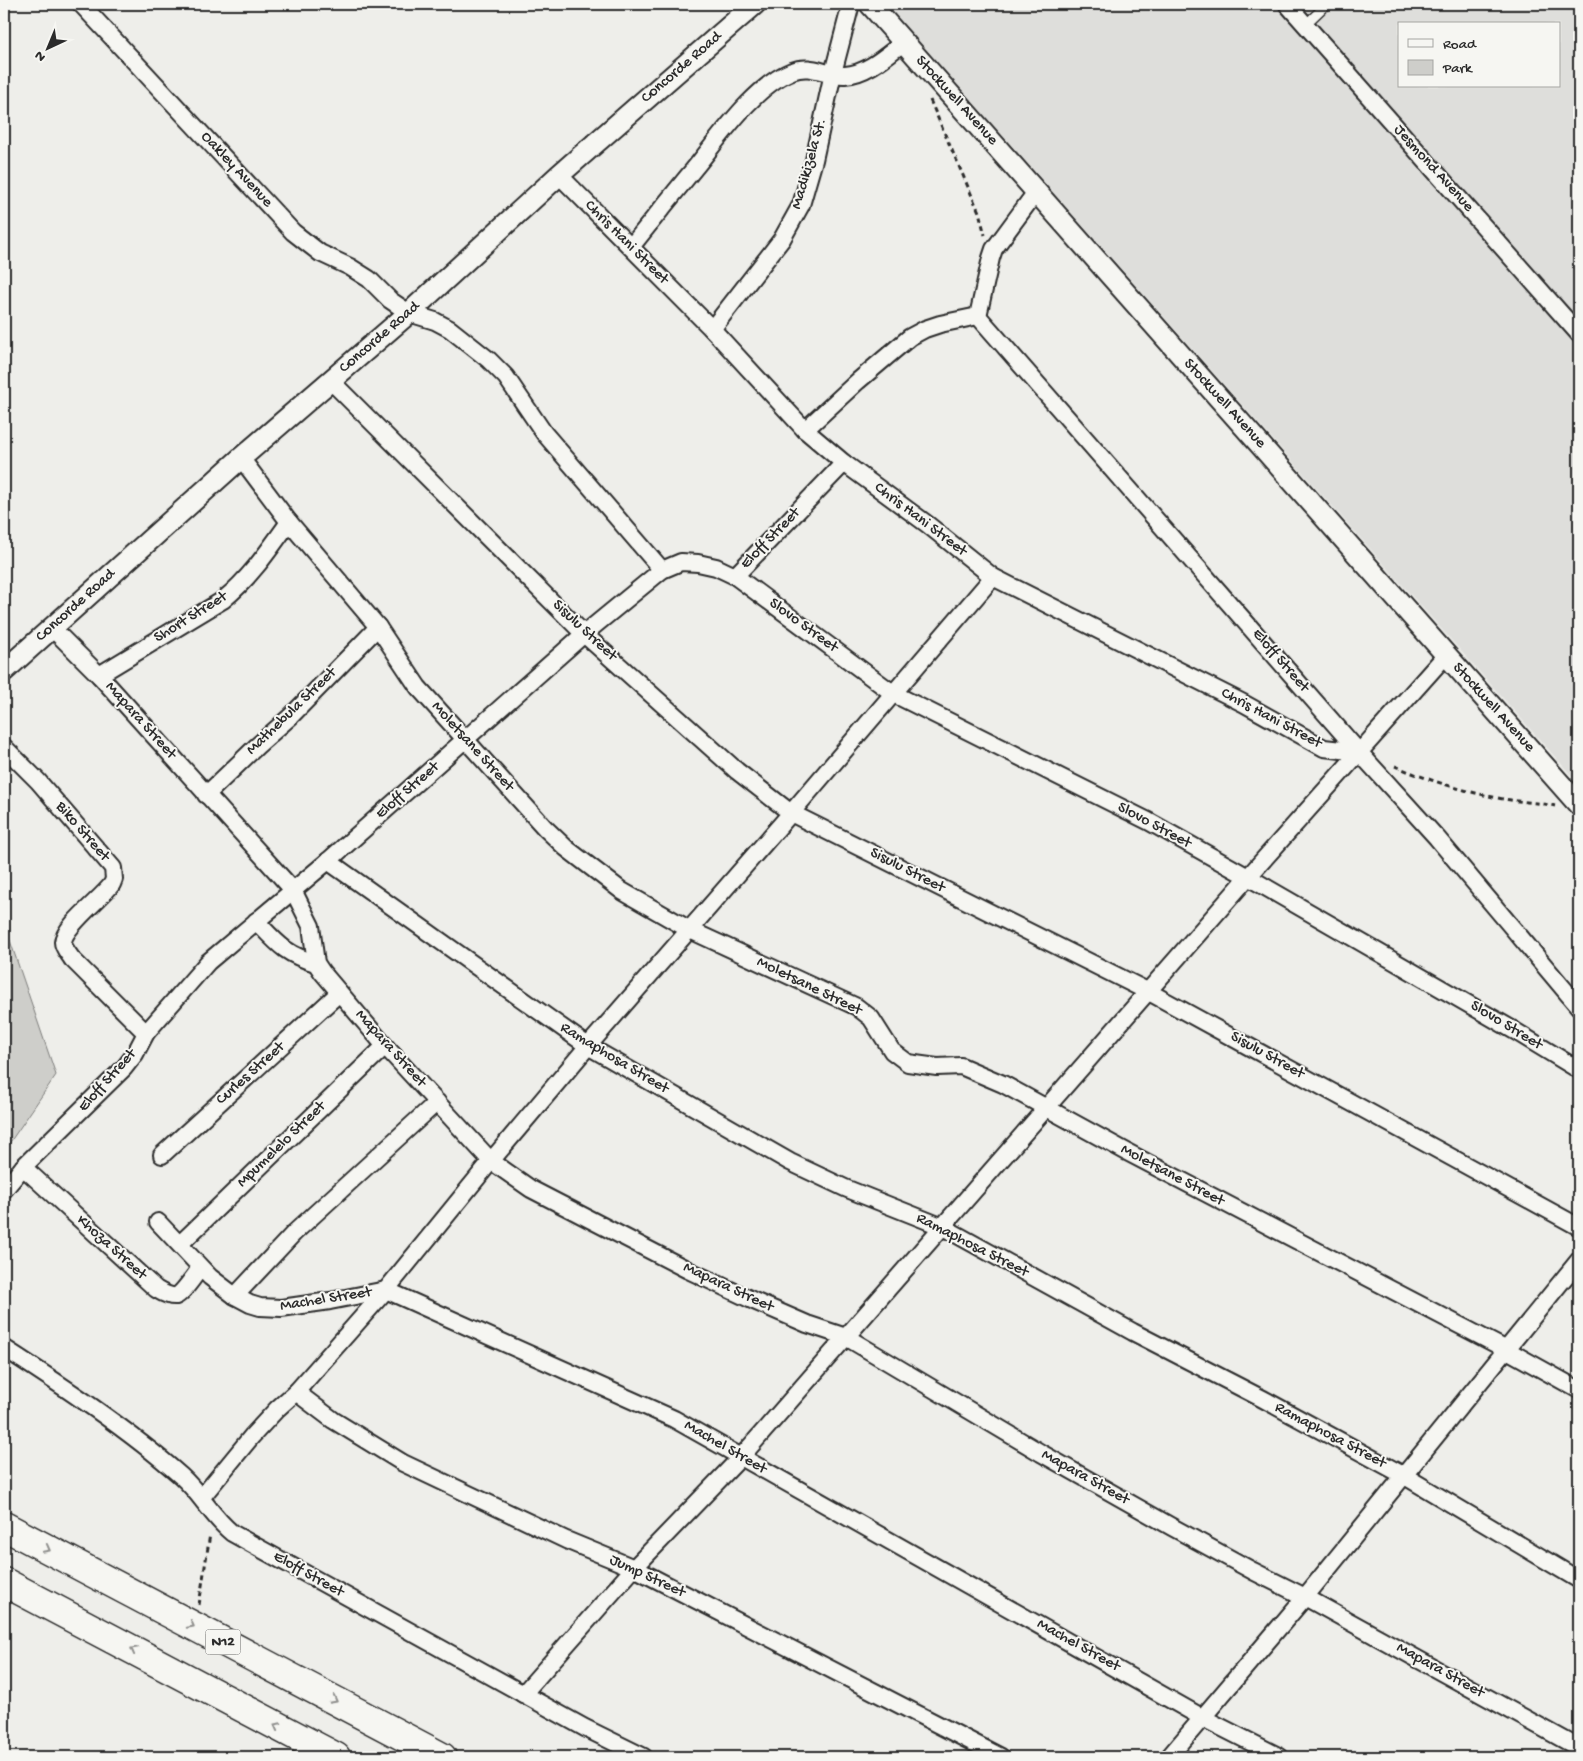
<svg xmlns="http://www.w3.org/2000/svg" width="1583" height="1761" viewBox="0 0 1583 1761" font-family="'Gochi Hand',sans-serif">
<style>
.built{fill:#dededb;fill-rule:evenodd}
.green{fill:#cececa;stroke:#7c7c7a}
.lines{fill:none;stroke-linecap:round;stroke-linejoin:round}
.service-casing{stroke:#2b2b2b;stroke-width:11}
.minor-casing{stroke:#2b2b2b;stroke-width:20}
.tertiary-casing{stroke:#2b2b2b;stroke-width:24}
.motorway-casing{stroke:#2b2b2b;stroke-width:31}
.path{stroke:#2b2b2b;stroke-width:3;stroke-dasharray:5 4;stroke-linecap:butt}
.service{stroke:#f6f6f2;stroke-width:8}
.minor{stroke:#f6f6f2;stroke-width:16}
.tertiary{stroke:#f6f6f2;stroke-width:20}
.motorway{stroke:#f6f6f2;stroke-width:28}
.oneway{stroke:#90908e}
.labels{text-anchor:middle;dominant-baseline:central;stroke-width:4;stroke-linejoin:round;paint-order:stroke}
.shield{fill:#f6f6f2;stroke:#686867;stroke-width:1}
.shield-label{font-size:15px;font-weight:bold;fill:#2b2b2b}
.street-label{font-size:16px;fill:#2b2b2b;stroke:#f6f6f2}
</style>
<rect width="100%" height="100%" fill="#eeeeea"/>
<filter id="ink" filterUnits="userSpaceOnUse"><feTurbulence type="fractalNoise" baseFrequency=".02" numOctaves="2"/><feDisplacementMap in="SourceGraphic" scale="10" xChannelSelector="R" yChannelSelector="G"/><feConvolveMatrix kernelMatrix="1 2 1 2 8 2 1 2 1" color-interpolation-filters="sRGB"/></filter>
<g filter="url(#ink)">
<path class="built" d="M 886,4 L 1579,4 L 1579,784 ZM 1399,24 L 1559,24 L 1559,86 L 1399,86 Z"/>
<polygon class="green" points="4,923 56,1075 4,1151"/>
<g class="lines">
<defs>
<polyline id="service" points="1305,25 1327,4"/>
<g id="minor">
<polyline points="81,4 293,232 320,253 350,267 369,279 390,300 409,313 435,321 450,329 489,360 506,377 544,433 662,570"/>
<polyline points="1287,4 1579,334"/>
<polyline points="559,175 712,329 805,430 844,463 927,524 993,577 1243,703 1324,748 1359,752"/>
<path d="M 631,247 C 653,219 676,191 698,164 C 722,134 756,85 792,71 C 811,63 826,76 845,75 C 867,74 887,55 904,42"/>
<polyline points="978,316 1359,752 1437,838 1579,1007"/>
<polyline points="712,329 782,239 801,205 814,160 833,73 851,4"/>
<polyline points="331,381 584,634 737,771 791,813 1149,992 1579,1227"/>
<polyline points="805,430 858,381 910,337 925,329 940,324 978,316 991,258 994,249 1036,192"/>
<polyline points="241,458 289,522 378,627 418,687 545,828 566,848 622,891 690,930 857,1007 871,1018 892,1051 908,1063 937,1067 961,1066 1003,1084 1127,1152 1507,1350 1579,1390"/>
<polyline points="735,576 894,694 1148,821 1248,877 1515,1031 1579,1070"/>
<polyline points="51,627 99,675 293,890 311,926 316,963 322,972 385,1046 491,1161 531,1189 688,1270 754,1301 807,1324 846,1337 1041,1453 1172,1527 1253,1571 1305,1597 1579,1748"/>
<path d="M 99,675 L 223,600 C 250,578 269,550 289,522"/>
<path d="M 4,747 L 38,781 L 113,868 L 114,879 L 112,884 C 102,898 64,926 63,942 C 63,948 69,954 72,959 L 146,1033"/>
<polyline points="206,795 257,746 290,717 378,627"/>
<polyline points="328,861 588,1046 790,1162 845,1188 943,1227 1133,1332 1263,1399 1403,1475 1579,1580"/>
<path d="M 256,921 C 277,943 286,955 316,963"/>
<polyline points="162,1155 339,993"/>
<path d="M 23,1167 L 156,1289 C 161,1292 169,1297 176,1296 C 182,1294 196,1274 200,1268"/>
<polyline points="4,1190 23,1167 124,1068 135,1054 146,1033 208,962 328,861 584,634 662,570 681,562 698,563 716,567 735,576 844,463"/>
<polyline points="158,1222 210,1277 235,1296 250,1304 260,1307 281,1308 330,1301 386,1290 674,1419 1203,1718 1280,1757"/>
<polyline points="180,1244 385,1046"/>
<polyline points="235,1296 294,1233 437,1102"/>
<path d="M 4,1348 C 63,1386 129,1430 181,1476 C 202,1495 211,1516 232,1533 L 585,1728 L 644,1757"/>
<polyline points="296,1392 333,1420 403,1463 566,1540 634,1568 1001,1757"/>
<polyline points="202,1497 252,1436 277,1409 296,1392 386,1290 491,1161 588,1046 791,813 993,577"/>
<polyline points="523,1694 634,1568 741,1457 1248,877 1446,655"/>
<polyline points="1169,1757 1305,1597 1579,1260"/>
</g>
<g id="tertiary">
<polyline points="870,4 1579,805"/>
<polyline points="4,671 241,458 409,313 559,175 755,4"/>
</g>
<g id="motorway">
<polyline points="4,1526 442,1757"/>
<polyline points="4,1582 336,1757"/>
</g>
</defs>
<use href="#service" class="service-casing"/>
<use href="#minor" class="minor-casing"/>
<use href="#tertiary" class="tertiary-casing"/>
<use href="#motorway" class="motorway-casing"/>
<g class="path">
<polyline points="930,100 979,212 985,235"/>
<path d="M 1395,766 C 1428,780 1463,791 1498,798 C 1517,802 1536,802 1555,806"/>
<polyline points="199,1605 210,1534"/>
</g>
<use href="#service" class="service"/>
<use href="#minor" class="minor"/>
<use href="#tertiary" class="tertiary"/>
<use href="#motorway" class="motorway"/>
</g>
<defs><path id="oneway-chevron" d="M-2-3.5L2.5 0L-2 3.5" fill="none" stroke-width="1.6" stroke-linecap="round" stroke-linejoin="round" transform="scale(1.25)"/></defs>
<g class="oneway">
<use href="#oneway-chevron" transform="translate(47 1549) rotate(28)"/>
<use href="#oneway-chevron" transform="translate(191 1625) rotate(28)"/>
<use href="#oneway-chevron" transform="translate(134 1650) rotate(-152)"/>
<use href="#oneway-chevron" transform="translate(334 1700) rotate(28)"/>
<use href="#oneway-chevron" transform="translate(277 1726) rotate(-152)"/>
</g>
</g>
<g class="labels">
<rect class="shield" x="205.5" y="1629.5" width="35" height="25" rx="4"/>
<g class="shield-label">
<text x="223" y="1642">N12</text>
</g>
<g class="street-label">
<text transform="translate(682 68) rotate(-41)">Concorde Road</text>
<text transform="translate(956 101) rotate(48)">Stockwell Avenue</text>
<text transform="translate(810 164) rotate(-74)">Madikizela St.</text>
<text transform="translate(1433 169) rotate(48)">Jesmond Avenue</text>
<text transform="translate(236 170) rotate(47)">Oakley Avenue</text>
<text transform="translate(626 243) rotate(45)">Chris Hani Street</text>
<text transform="translate(380 338) rotate(-41)">Concorde Road</text>
<text transform="translate(1224 404) rotate(48)">Stockwell Avenue</text>
<text transform="translate(920 520) rotate(37)">Chris Hani Street</text>
<text transform="translate(771 539) rotate(-46)">Eloff Street</text>
<text transform="translate(76 606) rotate(-42)">Concorde Road</text>
<text transform="translate(191 618) rotate(-32)">Short Street</text>
<text transform="translate(803 626) rotate(36)">Slovo Street</text>
<text transform="translate(584 631) rotate(43)">Sisulu Street</text>
<text transform="translate(1280 661) rotate(49)">Eloff Street</text>
<text transform="translate(1493 708) rotate(48)">Stockwell Avenue</text>
<text transform="translate(292 712) rotate(-44)">Mathebula Street</text>
<text transform="translate(1271 719) rotate(28)">Chris Hani Street</text>
<text transform="translate(140 721) rotate(48)">Mapara Street</text>
<text transform="translate(472 747) rotate(48)">Moletsane Street</text>
<text transform="translate(408 791) rotate(-41)">Eloff Street</text>
<text transform="translate(1154 826) rotate(28)">Slovo Street</text>
<text transform="translate(82 832) rotate(49)">Biko Street</text>
<text transform="translate(907 871) rotate(27)">Sisulu Street</text>
<text transform="translate(809 987) rotate(26)">Moletsane Street</text>
<text transform="translate(1506 1026) rotate(31)">Slovo Street</text>
<text transform="translate(390 1049) rotate(48)">Mapara Street</text>
<text transform="translate(1267 1056) rotate(29)">Sisulu Street</text>
<text transform="translate(614 1059) rotate(31)">Ramaphosa Street</text>
<text transform="translate(251 1074) rotate(-42)">Curles Street</text>
<text transform="translate(108 1081) rotate(-48)">Eloff Street</text>
<text transform="translate(282 1145) rotate(-44)">Mpumelelo Street</text>
<text transform="translate(1172 1176) rotate(28)">Moletsane Street</text>
<text transform="translate(972 1246) rotate(27)">Ramaphosa Street</text>
<text transform="translate(111 1248) rotate(42)">Khoza Street</text>
<text transform="translate(728 1288) rotate(25)">Mapara Street</text>
<text transform="translate(326 1300) rotate(-9)">Machel Street</text>
<text transform="translate(1330 1436) rotate(28)">Ramaphosa Street</text>
<text transform="translate(725 1448) rotate(30)">Machel Street</text>
<text transform="translate(1085 1478) rotate(29)">Mapara Street</text>
<text transform="translate(308 1575) rotate(29)">Eloff Street</text>
<text transform="translate(647 1577) rotate(25)">Jump Street</text>
<text transform="translate(1078 1646) rotate(29)">Machel Street</text>
<text transform="translate(1440 1671) rotate(29)">Mapara Street</text>
</g>
</g>
<rect width="1583" height="1761" fill="none" stroke="#f6f6f2" stroke-width="20"/>
<rect x="10" y="10" width="1563" height="1741" fill="none" stroke="#2b2b2b" stroke-width="2" filter="url(#ink)"/>
<rect x="1398" y="22" width="162" height="65" fill="#f6f6f2" stroke="#a5a5a2"/>
<rect x="1408" y="39" width="25" height="8" fill="#f6f6f2" stroke="#a5a5a2"/>
<text x="1443" y="48" font-size="15" fill="#2b2b2b">Road</text>
<rect x="1408" y="60" width="25" height="15" fill="#cececa" stroke="#a5a5a2"/>
<text x="1443" y="72" font-size="15" fill="#2b2b2b">Park</text>
<g transform="translate(48 48) rotate(224)" stroke="#f6f6f2" stroke-width="4" paint-order="stroke">
<path d="M0-4L9 19L0 12L-9 19Z" fill="#2b2b2b"/>
<text y="-8" font-size="14" font-weight="bold" text-anchor="middle" fill="#2b2b2b">N</text>
</g>
</svg>
